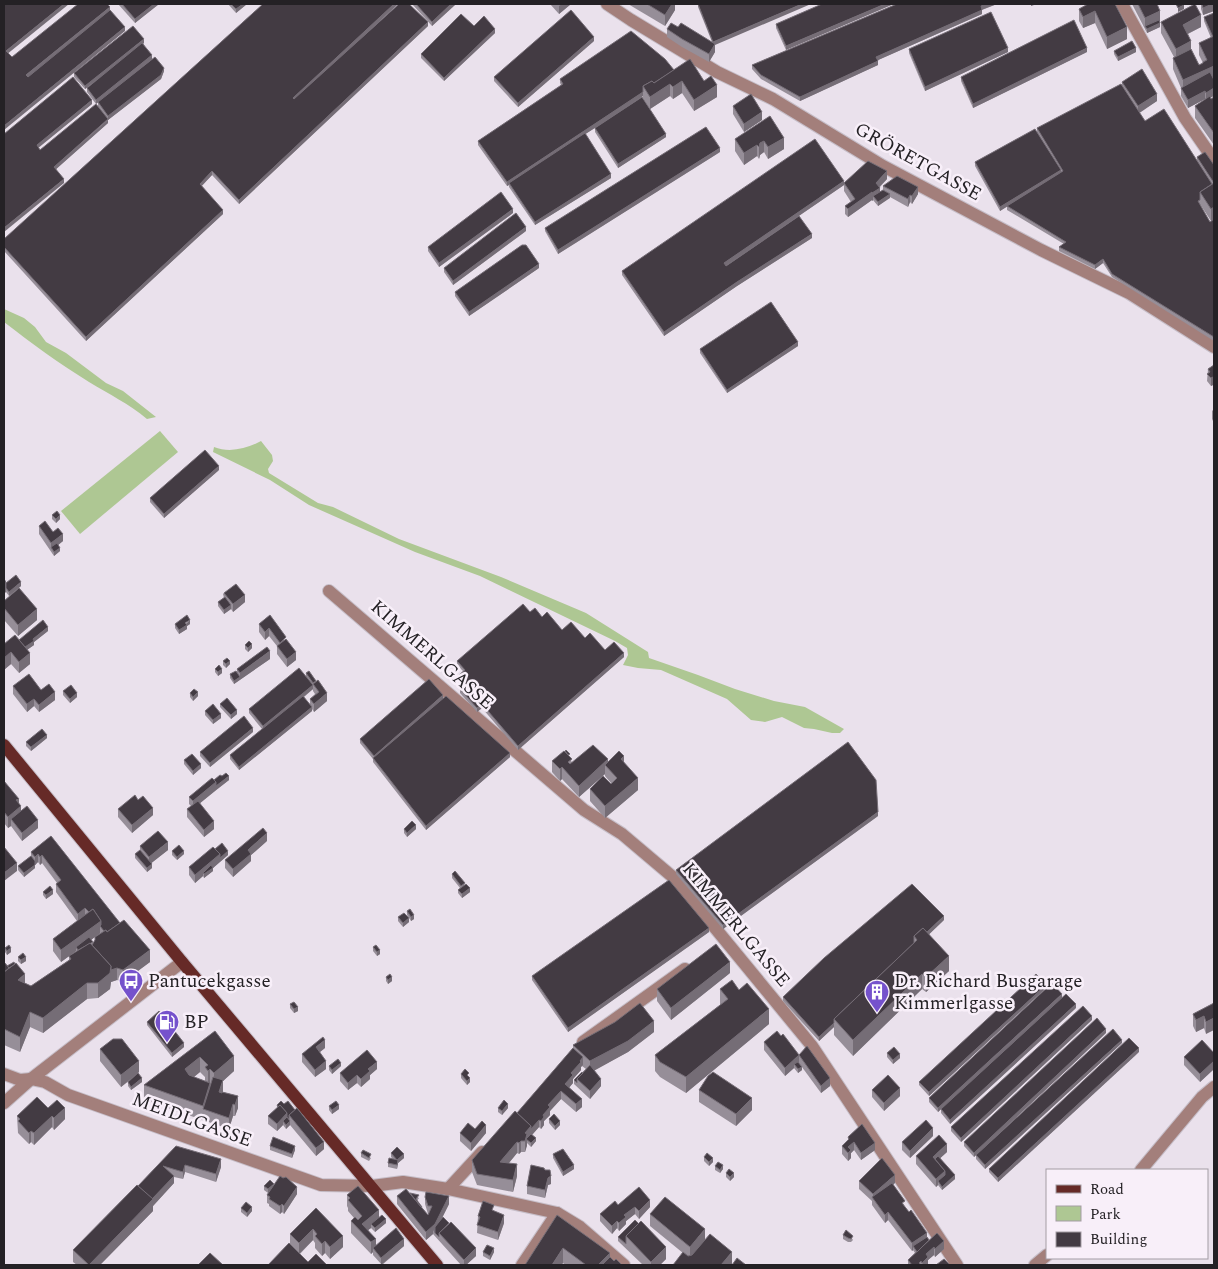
<svg xmlns="http://www.w3.org/2000/svg" width="1218" height="1269" viewBox="0 0 1218 1269" font-family="Spectral,serif">
<style>
.green{fill:#aec793}
.lines{fill:none;stroke-linecap:round;stroke-linejoin:round}
.minor-casing{stroke:#c6bec8;stroke-width:14}
.major-casing{stroke:#c6bec8;stroke-width:14}
.minor{stroke:#a37f7b;stroke-width:12}
.major{stroke:#662a27;stroke-width:12}
.wall{fill:#968e98;fill-rule:evenodd}
.shaded-wall{fill:#756d76}
.building{fill:#433b43;stroke:#756d76}
.labels{text-anchor:middle;dominant-baseline:central;stroke-width:5;stroke-linejoin:round;paint-order:stroke}
.street-label{font-size:19px;fill:#242125;stroke:#f8eff9}
.poi-label{font-size:19px;fill:#242125;stroke:#f8eff9;text-anchor:start}
</style>
<rect width="100%" height="100%" fill="#eae1ec"/>
<g class="green">
<path d="M 4,309 L 24,318 L 35,327 L 46,342 L 66,353 L 106,383 L 123,391 L 156,417 L 147,419 C 129,404 109,394 89,382 C 60,364 31,343 4,322 Z"/>
<polygon points="160,431 178,452 80,534 61,511"/>
<path d="M 261,441 L 272,455 L 273,461 L 268,469 L 269,473 L 318,503 L 333,507 L 399,539 L 501,577 L 586,613 L 648,652 L 649,658 L 698,675 L 735,689 L 774,701 L 805,707 L 844,729 L 840,733 L 832,733 L 814,729 L 804,728 L 782,717 L 765,722 L 751,720 L 727,699 L 661,670 L 638,668 L 623,665 L 628,655 L 627,648 L 615,641 L 480,576 L 415,552 L 309,505 L 270,480 L 213,452 L 214,447 C 229,453 247,449 261,441 Z"/>
</g>
<g class="lines">
<defs>
<g id="minor">
<polyline points="607,4 631,20 717,72 773,99 883,166 1041,250 1129,293 1214,347"/>
<polyline points="1122,4 1185,118 1214,160"/>
<polyline points="329,591 584,810 622,834 674,878 812,1046 957,1265"/>
<polyline points="583,1042 685,969"/>
<polyline points="4,1074 20,1080 31,1079 45,1082 68,1095 321,1185 372,1186 403,1182 448,1189 557,1213 580,1227 624,1265"/>
<polyline points="4,1103 31,1079 182,962"/>
<polyline points="1141,1170 1202,1097 1214,1087"/>
<polyline points="448,1189 482,1152"/>
<polyline points="522,1265 557,1213"/>
<polyline points="1035,1265 1047,1255"/>
</g>
<polyline id="major" points="4,745 182,962 437,1265"/>
</defs>
<use href="#minor" class="minor-casing"/>
<use href="#major" class="major-casing"/>
<use href="#minor" class="minor"/>
<use href="#major" class="major"/>
</g>
<g class="wall">
<polygon points="118,4 159,4 135,23"/>
<polygon points="228,4 247,4 236,13"/>
<polygon points="263,4 398,4 358,41 428,26 239,204 212,175 201,186 223,214 86,341 4,251 4,239"/>
<polygon points="412,4 456,4 432,26"/>
<polygon points="550,4 571,4 559,14"/>
<polygon points="628,4 675,4 675,10 665,26"/>
<polygon points="698,4 715,45 715,52 709,62 682,47 667,37 667,29 678,27 712,42 698,7"/>
<polygon points="822,4 786,50 776,28 776,24"/>
<polygon points="897,4 997,4 982,10 982,14 878,60 878,65 800,101 761,79 752,69 752,65"/>
<polygon points="1088,4 1127,39 1107,49 1095,23 1083,28 1079,21 1079,9"/>
<polygon points="1132,4 1157,4 1160,23 1160,27 1147,33"/>
<polygon points="1201,4 1214,4 1214,11 1203,15 1201,9"/>
<polygon points="1214,13 1214,78 1213,78 1210,98 1211,99 1214,97 1214,145 1195,118 1195,106 1206,99 1205,99 1188,108 1181,96 1181,88 1173,69 1173,58 1174,57 1161,33 1161,22 1201,27 1188,34 1191,49 1199,65 1203,63 1199,55 1199,43 1211,38 1204,21 1204,17"/>
<polygon points="474,26 495,33 444,81 421,58 421,54"/>
<polygon points="594,41 518,107 494,81 494,77"/>
<polygon points="143,43 152,59 164,71 161,79 108,120 108,123 56,169 64,183 4,134 92,104 38,147 40,150 98,106 98,102 96,104 87,92 87,88 106,72 85,89 74,77 74,73 144,43"/>
<polygon points="909,49 1008,52 925,91 909,53"/>
<polygon points="1114,51 1136,52 1118,61 1114,54"/>
<polygon points="1087,52 973,108 961,81 961,77"/>
<polygon points="674,70 704,81 717,97 694,111 682,93 673,99 670,96 650,109 643,98 643,96 626,108 666,137 618,168 595,132 595,128 585,134 611,178 535,225 509,187 509,185 507,186 478,145 478,141 561,85 560,83 560,79"/>
<polygon points="1122,82 1157,101 1139,112 1145,121 1197,161 1197,157 1214,165 1214,219 1211,221 1200,204 1210,222 1214,219 1214,341 1112,277 1103,263 1095,269 1059,251 1059,247 1064,244 1007,210 1007,206 1000,211 975,166 975,162 1037,131 1037,128 1122,85"/>
<polygon points="733,106 762,120 744,132 733,114"/>
<polygon points="770,116 784,149 768,159 764,152 760,155 759,159 757,156 744,165 735,151 735,139"/>
<polygon points="720,152 558,254 545,231 545,228"/>
<polygon points="887,179 880,187 880,192 883,190 883,186 918,194 912,204 910,202 908,207 890,197 878,206 873,200 872,201 872,200 848,217 845,214 845,206 851,202 844,191 844,185 726,266 812,238 737,286 664,336 622,275 622,271 844,183"/>
<polygon points="513,213 439,267 428,251 428,247"/>
<polygon points="526,231 453,285 444,272 444,268"/>
<polygon points="539,268 469,316 455,296 455,292"/>
<polygon points="798,346 727,393 700,353 700,349"/>
<polygon points="1214,365 1214,387 1213,385 1211,386 1207,381 1208,369"/>
<polygon points="1214,409 1214,423 1212,419 1212,411"/>
<polygon points="219,470 164,518 150,502 150,498"/>
<polygon points="52,515 60,519 56,523 52,519"/>
<polygon points="39,526 53,532 63,541 58,545 60,551 54,556 39,534"/>
<polygon points="6,583 21,586 9,596 6,592"/>
<polygon points="224,593 245,602 233,612 231,609 224,614 218,606 218,602 224,598 223,594"/>
<polygon points="4,601 37,620 18,636 4,620"/>
<polygon points="530,612 542,617 562,630 585,638 605,650 624,657 518,750 482,708 477,712 460,693 460,689 463,687 457,681 457,677 463,671 457,665 457,661"/>
<polygon points="270,615 296,660 287,667 277,654 277,646 269,636 265,640 259,632 259,624"/>
<polygon points="175,624 190,624 187,626 187,629 179,634 175,628"/>
<polygon points="48,631 34,642 34,645 27,650 30,664 19,673 11,664 5,669 5,672 4,644"/>
<polygon points="245,645 252,648 248,652 245,649"/>
<polygon points="270,659 234,684 230,678 230,674 237,673 237,669"/>
<polygon points="223,661 230,664 226,668 223,665"/>
<polygon points="215,669 222,673 218,676 215,672"/>
<path d="M 306,673 L 327,701 L 314,712 L 312,709 L 312,711 L 239,770 L 230,759 L 230,755 L 262,729 L 249,713 L 249,709 L 306,676 ZM 313,687 L 313,691 L 315,694 L 310,699 L 310,705 L 304,697 L 313,689 Z"/>
<polygon points="13,686 41,690 55,700 39,712 34,706 27,712 13,694"/>
<polygon points="63,691 77,697 70,703 63,695"/>
<polygon points="190,693 198,696 193,701 190,697"/>
<polygon points="443,698 510,757 426,830 373,762 373,759 360,743 360,739"/>
<polygon points="220,704 237,714 231,719 220,707"/>
<polygon points="205,711 221,718 213,724 205,715"/>
<polygon points="253,732 210,767 200,756 200,752"/>
<polygon points="47,738 31,751 26,746 26,742"/>
<polygon points="570,757 572,763 608,762 624,763 638,790 605,818 590,801 590,789 611,783 605,776 605,774 579,797 562,779 560,781 552,772 552,761"/>
<polygon points="184,760 201,768 193,775 184,764"/>
<polygon points="222,776 229,780 200,803 214,829 204,837 187,817 187,809 191,806 189,804 189,797 214,780"/>
<polygon points="4,781 19,803 21,811 38,828 22,841 11,826 8,828 4,823"/>
<polygon points="118,809 153,815 132,833 118,817"/>
<polygon points="878,816 723,929 676,874 676,870"/>
<polygon points="404,829 416,829 407,837 404,833"/>
<path d="M 51,836 L 150,962 L 123,982 L 117,980 L 111,982 L 110,989 L 98,998 L 87,999 L 43,1033 L 30,1027 L 20,1052 L 4,1045 L 4,964 L 25,983 L 31,986 L 69,960 L 69,956 L 76,952 L 76,951 L 61,962 L 53,951 L 53,939 L 77,921 L 56,892 L 56,884 L 57,883 L 42,863 L 40,865 L 38,862 L 35,865 L 35,868 L 24,877 L 18,870 L 18,866 L 31,856 L 31,852 ZM 95,937 L 95,940 L 93,943 L 91,940 Z"/>
<polygon points="267,841 251,855 251,861 233,877 225,868 225,860"/>
<polygon points="140,846 168,850 151,863 152,868 147,872 135,858 135,854 140,850"/>
<polygon points="215,849 228,855 213,868 213,871 204,878 203,876 195,883 189,875 189,867"/>
<polygon points="172,851 184,854 177,860 172,855"/>
<polygon points="452,874 465,885 470,892 462,898 458,893 458,890 460,888 452,878"/>
<polygon points="43,892 53,894 46,899 43,895"/>
<polygon points="407,911 414,919 411,921 407,915"/>
<polygon points="398,917 409,922 403,927 398,921"/>
<polygon points="944,920 929,934 949,971 926,992 922,989 853,1056 834,1035 834,1027 819,1041 783,1001 783,997"/>
<polygon points="709,932 568,1032 532,980 532,976"/>
<polygon points="373,947 380,954 377,956 373,951"/>
<polygon points="5,948 11,952 7,955 5,952"/>
<polygon points="18,957 26,961 21,964 18,961"/>
<polygon points="730,973 671,1020 657,1001 657,989"/>
<polygon points="386,977 392,981 388,984 386,981"/>
<polygon points="1046,988 929,1096 919,1085 919,1082"/>
<polygon points="720,989 769,1024 686,1093 660,1077 655,1071 655,1055 720,1005"/>
<polygon points="1214,1003 1206,1034 1204,1028 1196,1032 1193,1026 1193,1014"/>
<polygon points="290,1004 298,1011 294,1013 290,1008"/>
<polygon points="1076,1008 950,1124 941,1113 941,1109 938,1112 929,1102 929,1098"/>
<polygon points="1092,1020 961,1142 951,1131 951,1127"/>
<polygon points="147,1022 184,1047 172,1057 147,1025"/>
<path d="M 215,1031 L 234,1071 L 223,1081 L 223,1092 L 238,1096 L 238,1108 L 235,1116 L 233,1116 L 229,1129 L 144,1100 L 144,1085 ZM 200,1072 L 205,1077 L 205,1081 L 194,1077 Z"/>
<polygon points="654,1032 628,1052 594,1070 601,1086 590,1099 574,1084 574,1080 586,1069 582,1066 581,1067 581,1070 573,1079 573,1083 569,1088 582,1107 576,1112 561,1099 550,1111 550,1115 544,1121 544,1125 541,1129 539,1127 532,1135 536,1141 531,1147 527,1143 525,1152 521,1152 519,1154 517,1153 509,1163 517,1176 513,1192 477,1185 472,1172 472,1160 517,1113 573,1048 573,1045"/>
<polygon points="1106,1033 974,1157 964,1146 964,1142"/>
<polygon points="764,1042 799,1063 802,1070 798,1073 794,1068 785,1076 764,1050"/>
<polygon points="1122,1043 985,1169 976,1159 976,1155"/>
<polygon points="325,1048 320,1052 326,1069 315,1077 302,1062 302,1054"/>
<polygon points="100,1049 139,1072 138,1073 142,1082 131,1090 128,1086 128,1082 134,1077 121,1087 100,1061"/>
<polygon points="1139,1052 998,1182 989,1172 989,1169"/>
<polygon points="887,1053 900,1058 893,1064 887,1057"/>
<polygon points="1214,1053 1214,1069 1200,1082 1184,1065 1184,1057"/>
<polygon points="799,1055 830,1086 821,1093 799,1063"/>
<polygon points="329,1066 341,1066 332,1074 329,1070"/>
<polygon points="377,1069 370,1075 370,1079 361,1087 357,1083 348,1090 340,1081 340,1073"/>
<polygon points="461,1074 470,1082 467,1085 461,1078"/>
<polygon points="699,1090 752,1110 736,1126 699,1102"/>
<polygon points="872,1090 900,1096 884,1111 872,1097"/>
<polygon points="281,1101 324,1149 316,1156 290,1125 286,1129 283,1125 277,1131 268,1124 268,1116 277,1108 277,1105"/>
<polygon points="329,1106 339,1109 332,1114 329,1110"/>
<polygon points="48,1108 65,1119 54,1130 52,1127 34,1145 31,1142 29,1144 18,1133 17,1116"/>
<polygon points="498,1108 508,1108 502,1115 498,1112"/>
<polygon points="549,1119 560,1125 555,1130 549,1123"/>
<polygon points="475,1129 486,1133 471,1151 460,1141 460,1133"/>
<polygon points="933,1136 910,1158 902,1150 902,1142"/>
<polygon points="848,1137 875,1150 861,1160 854,1150 851,1153 851,1158 848,1161 842,1154 842,1146 848,1140"/>
<polygon points="176,1146 221,1167 216,1182 185,1172 183,1179 174,1177 174,1183 153,1206 153,1211 100,1265 77,1265 73,1262 73,1250 138,1186"/>
<polygon points="270,1146 295,1150 292,1158 270,1150"/>
<polygon points="947,1152 940,1158 955,1179 942,1190 938,1185 936,1187 916,1164 916,1156"/>
<polygon points="361,1153 371,1158 369,1161 361,1157"/>
<polygon points="391,1153 404,1158 398,1163 397,1169 388,1167 388,1163 393,1159 391,1157"/>
<polygon points="553,1154 574,1169 563,1176 553,1158"/>
<polygon points="704,1157 713,1162 709,1166 704,1161"/>
<polygon points="715,1166 723,1169 720,1173 715,1170"/>
<polygon points="545,1170 551,1184 548,1185 545,1198 527,1194 527,1186"/>
<polygon points="726,1173 734,1177 730,1181 726,1177"/>
<polygon points="859,1181 895,1183 893,1184 905,1207 929,1240 944,1249 935,1257 934,1255 928,1260 928,1265 908,1265 908,1260 915,1253 913,1250 912,1251 888,1220 885,1223 872,1205 872,1201 859,1189"/>
<polygon points="264,1186 274,1186 297,1194 284,1214 282,1212 280,1214 269,1206 269,1204 267,1203 267,1195 268,1193 264,1190"/>
<polygon points="410,1193 419,1198 417,1201 428,1215 428,1214 425,1204 425,1197 449,1204 442,1218 476,1256 466,1265 461,1265 433,1234 426,1240 397,1204 397,1196"/>
<polygon points="347,1195 386,1223 375,1232 371,1228 368,1230 376,1245 404,1246 382,1265 373,1255 373,1252 371,1254 351,1233 351,1221 354,1218 348,1211 348,1208 347,1206"/>
<polygon points="618,1205 650,1207 639,1219 635,1214 626,1221 626,1224 619,1231 617,1228 612,1234 600,1221 600,1214"/>
<polygon points="241,1208 252,1211 247,1217 241,1212"/>
<polygon points="316,1208 343,1247 330,1259 325,1253 322,1256 315,1248 315,1243 313,1240 300,1254 308,1262 268,1265 290,1244 290,1234"/>
<polygon points="494,1211 504,1223 498,1240 477,1233 478,1216"/>
<polygon points="650,1214 705,1241 732,1265 673,1265 683,1253 650,1226"/>
<polygon points="557,1215 614,1261 622,1265 565,1265 563,1263"/>
<polygon points="635,1220 666,1259 660,1265 643,1265 618,1241 618,1237"/>
<polygon points="846,1230 853,1240 851,1242 848,1242 843,1239 843,1235"/>
<polygon points="483,1252 494,1252 490,1260 483,1256"/>
</g>
<g class="shaded-wall">
<polygon points="64,4 69,4 6,55 6,51"/>
<polygon points="154,4 159,4 135,23 135,19"/>
<polygon points="243,4 247,4 236,13 236,9"/>
<polygon points="394,4 398,4 293,102 293,98"/>
<polygon points="451,4 456,4 432,26 432,22"/>
<polygon points="562,4 571,4 559,14 559,6"/>
<polygon points="672,4 675,4 675,10 665,26 665,15"/>
<polygon points="802,4 811,4 715,45 715,52 709,62 709,54 713,45 713,42"/>
<polygon points="885,4 894,4 786,50 786,46"/>
<polygon points="987,4 997,4 981,10 981,6"/>
<polygon points="1031,4 1037,4 1031,6"/>
<polygon points="1212,4 1214,4 1214,11 1203,15 1203,8"/>
<polygon points="1184,5 1184,9 1178,12 1178,8"/>
<polygon points="110,7 110,11 26,79 26,75"/>
<polygon points="982,10 982,14 876,61 876,57"/>
<polygon points="1095,11 1095,23 1083,28 1083,17"/>
<polygon points="1160,11 1160,23 1147,29 1145,26 1145,18"/>
<polygon points="1201,15 1201,27 1183,36 1183,25"/>
<polygon points="428,22 428,26 239,204 239,200"/>
<polygon points="1160,23 1160,27 1147,33 1147,29"/>
<polygon points="125,27 125,31 4,130 4,126"/>
<polygon points="1127,27 1127,39 1107,49 1107,37"/>
<polygon points="495,29 495,33 444,81 444,78"/>
<polygon points="594,37 594,41 518,107 518,103"/>
<polygon points="144,39 144,43 85,89 85,86"/>
<polygon points="1191,41 1191,52 1176,60 1176,49"/>
<polygon points="1008,48 1008,52 925,91 925,87"/>
<polygon points="1087,48 1087,52 973,108 973,104"/>
<polygon points="1136,48 1136,52 1118,61 1118,57"/>
<polygon points="152,55 152,59 96,104 96,100"/>
<polygon points="878,61 878,65 800,101 800,97"/>
<polygon points="1214,66 1214,78 1183,92 1183,80"/>
<polygon points="164,68 164,71 161,79 108,120 108,123 54,171 54,167 108,120 108,116"/>
<polygon points="682,81 682,93 673,99 673,87"/>
<polygon points="670,84 670,96 650,109 650,97"/>
<polygon points="717,85 717,97 694,111 694,100"/>
<polygon points="1214,88 1214,96 1206,100 1206,93"/>
<polygon points="1205,91 1205,99 1188,108 1188,100"/>
<polygon points="643,92 643,96 510,184 509,183 509,185 507,186 507,182"/>
<polygon points="1157,94 1157,101 1138,114 1138,106"/>
<polygon points="92,100 92,104 37,149 37,145"/>
<polygon points="762,112 762,120 744,132 744,124"/>
<polygon points="666,134 666,137 618,168 618,164"/>
<polygon points="784,138 784,149 768,159 768,147"/>
<polygon points="764,141 764,152 760,155 759,159 759,147 760,143"/>
<polygon points="757,145 757,156 744,165 744,153"/>
<polygon points="720,148 720,152 558,254 558,250"/>
<polygon points="1061,170 1061,174 1000,211 1000,207"/>
<polygon points="212,171 212,175 200,188 200,184"/>
<polygon points="887,171 887,179 876,190 880,188 880,195 873,196 873,200 872,201 872,193 876,183"/>
<polygon points="611,174 611,178 535,225 535,222"/>
<polygon points="64,179 64,183 4,232 4,228"/>
<polygon points="844,181 844,185 724,267 724,263"/>
<polygon points="918,187 918,194 912,204 912,196"/>
<polygon points="872,192 872,200 848,217 848,209"/>
<polygon points="890,194 890,198 878,206 878,202"/>
<polygon points="910,195 910,202 908,207 908,199"/>
<polygon points="1214,207 1214,219 1211,221 1211,209"/>
<polygon points="513,209 513,213 439,267 439,263"/>
<polygon points="223,210 223,214 86,341 86,337"/>
<polygon points="526,227 526,231 453,285 453,281"/>
<polygon points="812,234 812,238 737,286 664,336 664,332 737,282"/>
<polygon points="1103,259 1103,263 1095,269 1095,265"/>
<polygon points="539,264 539,268 469,316 469,312"/>
<polygon points="798,342 798,346 727,393 727,390"/>
<polygon points="1213,377 1213,385 1211,386 1211,378"/>
<polygon points="219,466 219,470 164,518 164,514"/>
<polygon points="60,515 60,519 56,523 56,519"/>
<polygon points="63,534 63,541 52,550 51,547 51,543"/>
<polygon points="60,548 60,551 54,556 54,552"/>
<polygon points="6,580 6,592 4,594 4,582"/>
<polygon points="21,582 21,586 9,596 9,592"/>
<polygon points="245,595 245,602 233,612 233,604"/>
<polygon points="231,605 231,609 224,614 224,610"/>
<polygon points="37,609 37,620 18,636 18,625"/>
<polygon points="190,620 190,624 187,626 187,629 179,634 179,630"/>
<polygon points="48,627 48,631 34,642 34,645 21,654 21,650 33,639"/>
<polygon points="269,628 269,636 265,640 265,632"/>
<polygon points="252,644 252,648 248,652 248,648"/>
<polygon points="270,651 270,659 234,684 234,681 240,677 240,673"/>
<polygon points="11,652 11,664 5,669 5,672 4,673 4,658"/>
<polygon points="296,652 296,660 287,667 287,659"/>
<polygon points="30,653 30,664 19,673 19,662"/>
<polygon points="624,653 624,657 518,750 518,746"/>
<polygon points="230,661 230,664 226,668 226,664"/>
<polygon points="222,669 222,673 218,676 218,672"/>
<polygon points="313,685 313,689 263,730 263,726"/>
<polygon points="55,692 55,700 39,712 39,705"/>
<polygon points="198,692 198,696 193,701 193,697"/>
<polygon points="77,693 77,697 70,703 70,699"/>
<polygon points="327,693 327,701 314,712 314,704"/>
<polygon points="443,695 443,699 374,760 374,756"/>
<polygon points="34,699 34,706 27,712 27,704"/>
<polygon points="482,704 482,708 477,712 477,708"/>
<polygon points="312,707 312,711 239,770 239,767"/>
<polygon points="237,710 237,714 231,719 231,715"/>
<polygon points="221,714 221,718 213,724 213,720"/>
<polygon points="253,728 253,732 210,767 210,763"/>
<polygon points="47,735 47,738 31,751 31,747"/>
<polygon points="510,753 510,757 426,830 426,826"/>
<polygon points="624,756 624,767 621,759"/>
<polygon points="608,759 608,768 605,765 605,774 579,797 579,786"/>
<polygon points="201,764 201,768 193,775 193,771"/>
<polygon points="562,767 562,779 560,781 560,769"/>
<polygon points="229,776 229,780 216,790 216,786"/>
<polygon points="638,778 638,790 605,818 605,806"/>
<polygon points="216,782 216,790 193,809 193,801"/>
<polygon points="19,799 19,808 21,806 21,817 11,819 11,826 8,828 8,817 16,800"/>
<polygon points="153,808 153,815 132,833 132,825"/>
<polygon points="878,812 878,816 723,929 723,925"/>
<polygon points="38,820 38,828 22,841 22,833"/>
<polygon points="214,821 214,829 204,837 204,830"/>
<polygon points="416,825 416,829 407,837 407,833"/>
<polygon points="267,833 267,841 251,855 251,861 233,877 233,869 248,850"/>
<polygon points="168,842 168,850 149,865 149,857"/>
<polygon points="184,851 184,854 177,860 177,857"/>
<polygon points="228,851 228,855 213,868 213,871 204,878 204,874 203,873 203,876 195,883 195,875 220,854"/>
<polygon points="38,854 38,862 35,865 35,857"/>
<polygon points="42,855 42,863 40,865 40,857"/>
<polygon points="17,863 17,871 4,881 4,873"/>
<polygon points="152,864 152,868 147,872 147,868"/>
<polygon points="35,865 35,868 24,877 24,873"/>
<polygon points="470,888 470,892 462,898 462,894"/>
<polygon points="53,890 53,894 46,899 46,895"/>
<polygon points="85,908 85,916 78,922 78,914"/>
<polygon points="414,915 414,919 411,921 411,917"/>
<polygon points="944,916 944,920 917,946 917,942"/>
<polygon points="409,918 409,922 403,927 403,923"/>
<polygon points="101,921 101,927 100,926 100,933 78,950 76,947 76,951 61,962 61,950"/>
<polygon points="709,928 709,932 568,1032 568,1028"/>
<polygon points="11,948 11,952 7,955 7,951"/>
<polygon points="150,950 150,962 123,982 123,970"/>
<polygon points="380,950 380,954 377,956 377,952"/>
<polygon points="949,956 949,971 926,992 926,977"/>
<polygon points="26,957 26,961 21,964 21,960"/>
<polygon points="730,962 730,973 671,1020 671,1008"/>
<polygon points="111,966 117,968 117,980 111,982 110,989 98,998 98,983"/>
<polygon points="25,974 25,989 18,980"/>
<polygon points="922,974 922,989 853,1056 853,1040"/>
<polygon points="392,977 392,981 388,984 388,980"/>
<polygon points="87,983 87,999 43,1033 43,1018"/>
<polygon points="1046,985 1046,988 929,1096 929,1092"/>
<polygon points="1062,994 1062,998 938,1112 938,1108"/>
<polygon points="1076,1004 1076,1008 950,1124 950,1120"/>
<polygon points="298,1007 298,1011 294,1013 294,1009"/>
<polygon points="769,1009 769,1024 686,1093 686,1077"/>
<polygon points="30,1012 30,1027 20,1052 20,1037"/>
<polygon points="1092,1016 1092,1020 961,1142 961,1138"/>
<polygon points="1204,1016 1204,1028 1196,1032 1196,1020"/>
<polygon points="1214,1018 1214,1030 1206,1034 1206,1022"/>
<polygon points="654,1021 654,1032 628,1052 590,1073 590,1061"/>
<polygon points="834,1023 834,1027 819,1041 819,1037"/>
<polygon points="1106,1029 1106,1033 974,1157 974,1153"/>
<polygon points="325,1040 325,1048 316,1055 316,1047"/>
<polygon points="1122,1040 1122,1043 985,1169 985,1165"/>
<polygon points="184,1043 184,1047 172,1057 172,1053"/>
<polygon points="1139,1048 1139,1052 998,1182 998,1178"/>
<polygon points="900,1054 900,1058 893,1064 893,1060"/>
<polygon points="799,1055 799,1063 794,1064 794,1068 785,1076 785,1068"/>
<polygon points="234,1056 234,1071 223,1081 223,1092 219,1104 214,1088 214,1073"/>
<polygon points="200,1057 200,1072 185,1084 185,1069"/>
<polygon points="583,1057 583,1065 581,1067 581,1070 573,1079 573,1083 565,1092 565,1084 571,1073"/>
<polygon points="139,1061 139,1072 121,1087 121,1075"/>
<polygon points="326,1061 326,1069 315,1077 315,1070"/>
<polygon points="1214,1061 1214,1069 1200,1082 1200,1074"/>
<polygon points="377,1062 377,1069 370,1075 370,1079 361,1087 361,1079 368,1069"/>
<polygon points="341,1063 341,1066 332,1074 332,1070"/>
<polygon points="802,1067 802,1070 798,1073 798,1069"/>
<polygon points="210,1069 210,1098 203,1109 203,1106 208,1086 208,1071"/>
<polygon points="357,1075 357,1083 348,1090 348,1083"/>
<polygon points="142,1078 142,1082 131,1090 131,1087"/>
<polygon points="470,1078 470,1082 467,1085 467,1081"/>
<polygon points="830,1078 830,1086 821,1093 821,1086"/>
<polygon points="601,1079 601,1086 590,1099 590,1091"/>
<polygon points="900,1088 900,1096 884,1111 884,1103"/>
<polygon points="561,1091 561,1099 550,1111 550,1115 544,1121 544,1125 541,1129 541,1121 543,1115 548,1105"/>
<polygon points="238,1096 238,1108 235,1116 235,1105"/>
<polygon points="752,1098 752,1110 736,1126 736,1114"/>
<polygon points="582,1099 582,1107 576,1112 576,1104"/>
<polygon points="233,1104 233,1116 229,1129 229,1118"/>
<polygon points="508,1104 508,1108 502,1115 502,1111"/>
<polygon points="339,1105 339,1109 332,1114 332,1110"/>
<polygon points="65,1108 65,1119 54,1130 54,1118"/>
<polygon points="287,1113 287,1121 283,1121 283,1125 277,1131 277,1124"/>
<polygon points="52,1116 52,1127 34,1145 34,1133"/>
<polygon points="539,1120 539,1127 531,1136 527,1139 527,1146 525,1152 525,1133 531,1126"/>
<polygon points="290,1121 290,1125 286,1129 286,1125"/>
<polygon points="560,1121 560,1125 555,1130 555,1126"/>
<polygon points="486,1125 486,1133 471,1151 471,1143"/>
<polygon points="933,1128 933,1136 910,1158 910,1151"/>
<polygon points="31,1131 31,1142 29,1144 29,1133"/>
<polygon points="536,1138 536,1141 531,1147 531,1143"/>
<polygon points="521,1141 521,1152 519,1154 519,1143"/>
<polygon points="324,1142 324,1149 316,1156 316,1148"/>
<polygon points="517,1142 517,1153 500,1174 500,1162"/>
<polygon points="854,1142 854,1150 851,1153 851,1158 848,1161 848,1147"/>
<polygon points="875,1143 875,1150 861,1160 861,1153"/>
<polygon points="947,1144 947,1152 935,1163 933,1157"/>
<polygon points="295,1146 295,1150 292,1158 292,1154"/>
<polygon points="404,1154 404,1158 398,1163 397,1169 397,1160"/>
<polygon points="713,1158 713,1162 709,1166 709,1162"/>
<polygon points="221,1159 221,1167 216,1182 216,1174"/>
<polygon points="517,1164 517,1176 513,1192 513,1180"/>
<polygon points="185,1165 185,1172 183,1179 183,1172"/>
<polygon points="574,1165 574,1169 563,1176 563,1172"/>
<polygon points="723,1165 723,1169 720,1173 720,1170"/>
<polygon points="945,1171 945,1178 938,1181 938,1185 936,1187 936,1179"/>
<polygon points="734,1173 734,1177 730,1181 730,1177"/>
<polygon points="895,1175 895,1183 875,1201 873,1199 873,1194"/>
<polygon points="955,1175 955,1179 942,1190 942,1187"/>
<polygon points="174,1176 174,1183 153,1206 153,1211 100,1265 89,1265"/>
<polygon points="551,1176 551,1184 548,1185 545,1198 545,1190 548,1178"/>
<polygon points="274,1184 274,1188 268,1193 268,1189"/>
<polygon points="297,1187 297,1194 284,1214 284,1206"/>
<polygon points="449,1196 449,1204 435,1232 435,1233 433,1230 433,1234 426,1240 426,1232"/>
<polygon points="650,1200 650,1207 639,1219 639,1211"/>
<polygon points="282,1204 282,1212 280,1214 280,1206"/>
<polygon points="252,1207 252,1211 247,1217 247,1213"/>
<polygon points="635,1207 635,1214 626,1221 626,1224 619,1231 619,1223 624,1215"/>
<polygon points="379,1210 379,1221 371,1224 371,1228 363,1234 362,1224"/>
<polygon points="888,1212 888,1220 885,1223 885,1215"/>
<polygon points="504,1215 504,1223 498,1240 498,1232"/>
<polygon points="386,1219 386,1223 375,1232 375,1228"/>
<polygon points="617,1221 617,1228 612,1234 612,1226"/>
<polygon points="313,1229 313,1240 299,1254 299,1243"/>
<polygon points="705,1229 705,1241 690,1258 690,1247"/>
<polygon points="927,1233 927,1240 913,1246 913,1250 912,1251 912,1243"/>
<polygon points="343,1236 343,1247 330,1259 330,1247"/>
<polygon points="376,1239 376,1250 373,1248 373,1252 371,1254 371,1242"/>
<polygon points="404,1239 404,1246 381,1265 381,1258"/>
<polygon points="325,1241 325,1253 322,1256 322,1244"/>
<polygon points="944,1241 944,1249 935,1257 935,1249"/>
<polygon points="666,1247 666,1259 660,1265 651,1265 651,1262"/>
<polygon points="934,1247 934,1255 928,1260 928,1265 922,1265 926,1254"/>
<polygon points="476,1248 476,1256 466,1265 464,1265 464,1260"/>
<polygon points="494,1248 494,1252 490,1260 490,1256"/>
<polygon points="563,1248 563,1263 562,1265 552,1265"/>
<polygon points="732,1252 732,1265 721,1265"/>
<polygon points="610,1253 610,1265 598,1265"/>
</g>
<g class="building">
<polygon points="4,4 64,4 6,51 12,57 78,4 107,4 110,7 26,75 28,77 110,10 125,27 4,126"/>
<polygon points="122,4 154,4 135,19"/>
<polygon points="231,4 243,4 236,9"/>
<polygon points="263,4 394,4 293,98 294,99 399,4 409,4 428,22 239,200 212,171 200,184 223,210 86,337 4,247 4,239"/>
<polygon points="416,4 451,4 432,22"/>
<polygon points="647,4 672,4 665,15"/>
<polygon points="698,4 802,4 713,42"/>
<polygon points="822,4 885,4 786,46 776,24"/>
<polygon points="897,4 987,4 981,6 982,10 876,57 878,61 800,97 761,75 752,65"/>
<polygon points="1088,4 1115,4 1127,27 1107,37 1095,11 1083,17 1079,9"/>
<polygon points="1138,4 1157,4 1160,11 1145,18"/>
<polygon points="1176,4 1184,4 1184,5 1178,8"/>
<polygon points="1195,4 1201,15 1183,25 1191,41 1176,49 1161,22"/>
<polygon points="1202,4 1212,4 1203,8"/>
<polygon points="571,10 594,37 518,103 494,77"/>
<polygon points="991,12 1008,48 925,87 909,49"/>
<polygon points="1214,13 1214,36 1213,37 1204,17"/>
<polygon points="461,14 474,26 484,16 495,29 444,78 421,54"/>
<polygon points="1074,20 1087,48 973,104 961,77"/>
<polygon points="1159,20 1160,23 1147,29 1145,26"/>
<polygon points="671,23 678,27 681,23 715,44 709,54 682,39 667,29"/>
<polygon points="133,26 144,39 85,86 74,73"/>
<polygon points="631,31 665,59 674,70 654,83 652,81 643,86 643,92 507,182 478,141 563,84 560,79"/>
<polygon points="1214,36 1214,66 1183,80 1173,58 1191,49 1199,65 1203,63 1203,62 1207,60 1199,43"/>
<polygon points="1132,41 1136,48 1118,57 1114,51"/>
<polygon points="142,43 152,55 96,100 87,88"/>
<polygon points="155,57 164,68 161,75 108,116 98,102"/>
<polygon points="690,59 704,81 711,76 717,85 694,100 682,81 673,87 670,84 650,97 643,86 652,81 654,83"/>
<polygon points="1142,69 1157,94 1138,106 1122,82"/>
<polygon points="1210,72 1214,80 1214,88 1206,93 1205,91 1188,100 1181,88"/>
<polygon points="73,77 92,100 37,145 40,150 96,104 108,119 54,167 64,179 4,228 4,134"/>
<polygon points="1121,84 1145,121 1164,109 1212,184 1200,192 1200,200 1198,201 1210,222 1214,219 1214,337 1112,274 1103,259 1095,265 1059,247 1066,242 1007,206 1063,171 1037,128"/>
<polygon points="751,94 762,112 744,124 733,106"/>
<polygon points="1210,96 1211,99 1214,97 1214,133 1195,106"/>
<polygon points="642,97 666,134 618,164 595,128"/>
<polygon points="770,116 784,138 768,147 764,141 760,143 759,147 757,145 744,153 735,139"/>
<polygon points="706,127 720,148 558,250 545,228"/>
<polygon points="1035,129 1061,170 1000,207 975,162"/>
<polygon points="585,133 611,174 535,222 509,183"/>
<polygon points="815,139 844,181 724,263 726,266 799,216 812,234 737,282 664,332 622,271"/>
<polygon points="1205,152 1214,165 1214,183 1197,157"/>
<polygon points="868,161 887,171 876,183 880,188 872,193 872,192 848,209 845,206 855,199 844,183"/>
<polygon points="897,176 918,187 912,196 910,195 908,199 883,186"/>
<polygon points="1214,183 1214,207 1211,209 1200,192"/>
<polygon points="883,190 890,194 878,202 873,196"/>
<polygon points="501,192 513,209 439,263 428,247"/>
<polygon points="516,213 526,227 453,281 444,268"/>
<polygon points="522,245 526,245 539,264 469,312 455,292"/>
<polygon points="771,302 798,342 727,390 700,349"/>
<polygon points="1214,365 1214,379 1213,377 1211,378 1207,374 1210,372 1208,369"/>
<polygon points="205,450 219,466 164,514 150,498"/>
<polygon points="57,511 60,515 56,519 52,515"/>
<polygon points="45,521 53,532 58,528 63,534 51,543 39,526"/>
<polygon points="57,543 60,548 54,552 51,547"/>
<polygon points="16,575 21,582 9,592 6,588 6,583"/>
<polygon points="236,584 245,595 233,604 224,593"/>
<polygon points="19,588 37,609 18,625 4,608 4,601"/>
<polygon points="225,597 231,605 224,610 218,602"/>
<polygon points="523,604 530,612 535,608 542,617 547,612 562,630 571,622 585,638 590,633 605,650 614,642 624,653 518,746 482,704 477,708 460,689 465,686 457,677 465,670 457,661"/>
<polygon points="187,615 190,620 185,623 187,625 179,630 175,624"/>
<polygon points="270,615 286,637 280,643 269,628 265,632 259,624"/>
<polygon points="43,620 48,627 33,639 34,641 25,647 19,640"/>
<polygon points="15,635 30,653 19,662 11,652 4,658 4,644"/>
<polygon points="286,639 296,652 287,659 277,646"/>
<polygon points="249,641 252,644 248,648 245,645"/>
<polygon points="267,647 270,651 240,673 237,669"/>
<polygon points="227,658 230,661 226,664 223,661"/>
<polygon points="219,665 222,669 218,672 215,669"/>
<polygon points="299,668 313,685 263,726 249,709"/>
<polygon points="236,671 240,677 234,681 230,674"/>
<polygon points="309,671 316,681 313,683 306,673"/>
<polygon points="29,674 41,690 49,684 55,692 39,705 34,699 27,704 13,686"/>
<polygon points="429,679 443,695 374,756 360,739"/>
<polygon points="318,680 327,693 314,704 310,699 319,692 313,684"/>
<polygon points="71,685 77,693 70,699 63,691"/>
<polygon points="194,689 198,692 193,697 190,693"/>
<polygon points="303,696 312,707 239,767 230,755"/>
<polygon points="446,696 510,753 426,826 373,758"/>
<polygon points="227,698 237,710 231,715 220,704"/>
<polygon points="213,704 221,714 213,720 205,711"/>
<polygon points="244,716 253,728 210,763 200,752"/>
<polygon points="42,729 47,735 31,747 26,742"/>
<polygon points="848,742 876,780 878,812 723,925 676,870"/>
<polygon points="593,745 608,759 579,786 562,767 560,769 552,761 564,751 572,759 568,762 570,764"/>
<polygon points="566,750 570,754 568,755 565,751"/>
<polygon points="619,751 624,756 621,759 638,778 605,806 590,789 603,776 611,784 617,778 605,765"/>
<polygon points="192,754 201,764 193,771 184,760"/>
<polygon points="226,773 229,776 216,786 216,782 214,780 220,775 222,776"/>
<polygon points="212,778 216,782 193,801 189,797"/>
<polygon points="4,781 19,799 16,800 21,806 8,817 4,812"/>
<polygon points="135,795 138,800 143,796 153,808 132,825 118,809"/>
<polygon points="198,801 214,821 204,830 187,809"/>
<polygon points="27,806 38,820 22,833 11,819"/>
<polygon points="412,821 416,825 407,833 404,829"/>
<polygon points="263,828 267,833 248,850 251,854 233,869 225,860"/>
<polygon points="158,831 168,842 149,857 140,846"/>
<polygon points="51,836 120,923 107,932 106,930 104,931 100,926 101,925 101,921 93,909 89,912 85,908 78,914 56,884 61,880 48,863 42,855 40,857 38,854 35,857 31,852"/>
<polygon points="222,843 228,851 220,858 220,854 215,849"/>
<polygon points="179,845 184,851 177,857 172,851"/>
<polygon points="4,847 17,863 4,873"/>
<polygon points="213,847 220,854 195,875 189,867"/>
<polygon points="140,850 152,864 147,868 135,854"/>
<polygon points="31,856 35,861 35,865 24,873 18,866"/>
<polygon points="211,865 213,868 204,874 203,873"/>
<polygon points="455,871 465,883 461,886 452,874"/>
<polygon points="669,880 709,928 568,1028 532,976"/>
<polygon points="466,884 470,888 462,894 458,890"/>
<polygon points="912,884 944,916 927,932 923,928 914,936 914,943 834,1019 834,1023 819,1037 783,997 824,958"/>
<polygon points="50,886 53,890 46,895 43,892"/>
<polygon points="93,909 101,921 61,950 53,939"/>
<polygon points="410,909 414,915 411,917 407,911"/>
<polygon points="404,913 409,918 403,923 398,917"/>
<polygon points="124,920 150,950 123,970 117,968 111,970 111,966 92,945 95,940 95,937 106,930 107,932"/>
<polygon points="923,928 949,956 926,977 922,974 853,1040 834,1019 917,940 914,936"/>
<polygon points="89,937 93,942 78,950 76,947"/>
<polygon points="90,943 111,966 110,973 98,983 87,983 43,1018 30,1012 20,1037 4,1029 4,972 16,963 25,974 18,980 31,986 71,959 69,956"/>
<polygon points="716,944 730,962 671,1008 657,989"/>
<polygon points="9,945 11,948 7,951 5,948"/>
<polygon points="376,945 380,950 377,952 373,947"/>
<polygon points="23,953 26,957 21,960 18,957"/>
<polygon points="14,962 15,964 9,968 7,966"/>
<polygon points="5,963 9,968 4,972 4,964"/>
<polygon points="390,974 392,977 388,980 386,977"/>
<polygon points="1036,974 1046,985 929,1092 919,1082"/>
<polygon points="732,980 739,990 747,983 769,1009 686,1077 660,1062 655,1055 728,999 720,989"/>
<polygon points="1052,983 1062,994 938,1108 929,1098"/>
<polygon points="1066,994 1076,1004 950,1120 941,1109"/>
<polygon points="294,1002 298,1007 294,1009 290,1004"/>
<polygon points="640,1003 654,1021 628,1041 590,1061 573,1045 615,1022"/>
<polygon points="1214,1003 1214,1018 1206,1022 1204,1016 1196,1020 1193,1014"/>
<polygon points="1083,1006 1092,1016 961,1138 951,1127"/>
<polygon points="159,1011 184,1043 172,1053 147,1022"/>
<polygon points="1097,1018 1106,1029 974,1153 964,1142"/>
<polygon points="1113,1029 1122,1040 985,1165 976,1155"/>
<polygon points="215,1031 234,1056 214,1073 210,1069 208,1071 205,1067 208,1065 200,1057 185,1069 189,1075 210,1083 203,1106 144,1085"/>
<polygon points="777,1031 781,1036 783,1034 799,1055 785,1068 764,1042"/>
<polygon points="323,1037 325,1040 316,1047 326,1061 315,1070 302,1054"/>
<polygon points="1129,1038 1139,1048 998,1178 989,1169"/>
<polygon points="113,1039 122,1039 139,1061 121,1075 100,1049"/>
<polygon points="1202,1040 1214,1053 1214,1061 1200,1074 1184,1057"/>
<polygon points="807,1046 830,1078 821,1086 799,1055"/>
<polygon points="894,1047 900,1054 893,1060 887,1053"/>
<polygon points="573,1048 583,1057 580,1061 581,1062 571,1073 573,1075 565,1084 582,1099 576,1104 561,1091 548,1105 550,1107 543,1115 544,1117 541,1121 539,1120 531,1129 531,1126 517,1113"/>
<polygon points="367,1050 377,1062 368,1069 370,1071 361,1079 357,1075 348,1083 340,1073"/>
<polygon points="338,1059 341,1063 332,1070 329,1066"/>
<polygon points="798,1062 802,1067 798,1069 794,1064"/>
<polygon points="590,1065 601,1079 590,1091 577,1079"/>
<polygon points="465,1069 469,1073 467,1075 470,1078 467,1081 461,1074"/>
<polygon points="582,1072 583,1073 577,1079 577,1083 574,1080"/>
<polygon points="713,1072 752,1098 736,1114 699,1090 708,1076"/>
<polygon points="138,1073 142,1078 131,1087 128,1082"/>
<polygon points="888,1075 900,1088 884,1103 872,1090"/>
<polygon points="213,1077 223,1080 219,1092 222,1093 222,1092 238,1096 235,1105 233,1104 229,1118 203,1109"/>
<polygon points="37,1097 48,1108 57,1100 65,1108 54,1118 52,1116 34,1133 31,1131 29,1133 18,1121 20,1119 17,1116"/>
<polygon points="504,1100 508,1104 502,1111 498,1108"/>
<polygon points="281,1101 284,1104 288,1101 295,1110 289,1115 289,1119 287,1117 287,1113 280,1105 278,1107 277,1105"/>
<polygon points="336,1101 339,1105 332,1110 329,1106"/>
<polygon points="280,1105 287,1113 277,1124 268,1116"/>
<polygon points="297,1108 324,1142 316,1148 289,1115"/>
<polygon points="515,1111 531,1126 525,1133 527,1134 525,1141 521,1141 519,1143 517,1142 500,1162 517,1164 513,1180 477,1174 472,1160"/>
<polygon points="554,1114 560,1121 555,1126 549,1119"/>
<polygon points="287,1117 290,1121 286,1125 283,1121"/>
<polygon points="926,1120 933,1128 910,1151 902,1142"/>
<polygon points="482,1121 486,1125 471,1143 460,1133 468,1123 475,1129"/>
<polygon points="862,1124 875,1143 861,1153 854,1142 848,1147 851,1150 848,1153 842,1146 849,1139 848,1137"/>
<polygon points="531,1134 536,1138 531,1143 526,1139"/>
<polygon points="939,1135 947,1144 933,1157 945,1171 936,1179 916,1156"/>
<polygon points="273,1137 295,1146 292,1154 270,1146"/>
<polygon points="176,1146 221,1159 216,1174 185,1165 183,1172 163,1166 174,1176 152,1199 138,1186"/>
<polygon points="397,1147 404,1154 397,1160 391,1153"/>
<polygon points="563,1149 574,1165 563,1172 553,1154"/>
<polygon points="363,1150 371,1154 369,1158 361,1153"/>
<polygon points="707,1153 713,1158 709,1162 704,1157"/>
<polygon points="938,1156 955,1175 942,1187 938,1181 945,1175 945,1171 935,1159"/>
<polygon points="389,1158 398,1160 397,1165 388,1163"/>
<polygon points="882,1158 895,1175 873,1194 859,1181"/>
<polygon points="718,1162 723,1165 720,1170 715,1166"/>
<polygon points="531,1165 544,1168 545,1170 550,1170 551,1176 548,1178 545,1190 527,1186"/>
<polygon points="729,1169 734,1173 730,1177 726,1173"/>
<polygon points="280,1176 283,1178 286,1177 297,1187 284,1206 282,1204 280,1206 269,1199 270,1197 267,1195"/>
<polygon points="270,1180 274,1184 268,1189 264,1186"/>
<polygon points="892,1183 905,1201 902,1203 909,1212 911,1210 927,1233 912,1243 888,1212 885,1215 872,1197"/>
<polygon points="137,1185 153,1199 89,1265 73,1250"/>
<polygon points="358,1186 379,1210 362,1224 376,1239 371,1242 351,1221 355,1217 358,1220 362,1216 348,1200 350,1198 347,1195"/>
<polygon points="639,1187 650,1200 639,1211 635,1207 624,1215 626,1217 619,1223 617,1221 612,1226 600,1214 615,1201 618,1205"/>
<polygon points="406,1189 428,1215 432,1206 428,1206 425,1197 426,1192 449,1196 435,1224 426,1232 397,1196"/>
<polygon points="410,1193 419,1195 416,1199 422,1207 421,1207"/>
<polygon points="665,1197 705,1229 690,1247 650,1214"/>
<polygon points="483,1201 494,1205 492,1210 504,1215 498,1232 477,1225 480,1217 478,1216"/>
<polygon points="246,1202 252,1207 247,1213 241,1208"/>
<polygon points="316,1208 343,1236 330,1247 325,1241 322,1244 315,1236 317,1234 313,1229 299,1243 290,1234"/>
<polygon points="382,1215 386,1219 375,1228 371,1224"/>
<polygon points="557,1215 610,1253 598,1265 586,1265 563,1248 552,1265 525,1265"/>
<polygon points="443,1217 449,1223 439,1233 439,1237 435,1233 435,1227"/>
<polygon points="635,1220 639,1224 626,1236 626,1244 618,1237"/>
<polygon points="641,1221 666,1247 651,1262 626,1236"/>
<polygon points="451,1222 476,1248 464,1260 439,1233"/>
<polygon points="396,1228 404,1239 381,1258 373,1248"/>
<polygon points="846,1230 853,1236 851,1239 848,1238 843,1235"/>
<polygon points="937,1233 944,1241 935,1249 934,1247 926,1254 928,1257 922,1263 921,1261 919,1263 921,1265 912,1265 908,1260"/>
<polygon points="710,1234 732,1252 721,1265 673,1265 683,1252 688,1256 692,1255"/>
<polygon points="927,1237 929,1240 917,1252 913,1246"/>
<polygon points="289,1243 308,1262 316,1254 327,1265 268,1265"/>
<polygon points="487,1245 494,1248 490,1256 483,1252"/>
<polygon points="210,1253 223,1265 198,1265"/>
<polygon points="610,1257 614,1261 616,1259 622,1265 602,1265"/>
<polygon points="737,1258 746,1265 732,1265"/>
<polygon points="944,1259 950,1265 936,1265"/>
</g>
<defs>
<symbol id="bus-pin" viewBox="-11 -11 22 30"><path d="M0 17L-7.5 6A9.5 9.5 0 1 1 7.5 6Z" fill="#7552cc" stroke="#f8eff9"/><path d="M-5-6H5V4H4V6H2V4H-2V6H-4V4H-5ZM-3.5-4V0h7V-4ZM-3.5 1.2v1.5H-2V1.2ZM2 1.2v1.5H3.5V1.2Z" fill="#fff"/></symbol>
<symbol id="building-pin" viewBox="-11 -11 22 30"><path d="M0 17L-7.5 6A9.5 9.5 0 1 1 7.5 6Z" fill="#7552cc" stroke="#f8eff9"/><path d="M-4-6H4V6H1V3H-1V6H-4ZM-2.5-4.3h1.7v1.8h-1.7ZM.8-4.3h1.7v1.8H.8ZM-2.5-1h1.7V.8h-1.7ZM.8-1h1.7V.8H.8Z" fill="#fff"/></symbol>
<symbol id="fuel-pin" viewBox="-11 -11 22 30"><path d="M0 17L-7.5 6A9.5 9.5 0 1 1 7.5 6Z" fill="#7552cc" stroke="#f8eff9"/><path d="M-5.5-6h7V0h2V4h1.3V-2.5L3-4.5l.8-.8L6-3V5H2.5V1h-1V6h-7ZM-4.2-4.7v3.2H.2V-4.7Z" fill="#fff"/></symbol>
</defs>
<g fill-rule="evenodd">
<use href="#bus-pin" x="117" y="967" width="28" height="38"/>
<use href="#building-pin" x="863" y="978" width="28" height="38"/>
<use href="#fuel-pin" x="153" y="1008" width="28" height="38"/>
</g>
<g class="labels">
<g class="street-label">
<text transform="translate(918 162) rotate(29)">GRÖRETGASSE</text>
<text transform="translate(432 655) rotate(41)">KIMMERLGASSE</text>
<text transform="translate(736 925) rotate(50)">KIMMERLGASSE</text>
<text transform="translate(192 1120) rotate(20)">MEIDLGASSE</text>
</g>
<g class="poi-label">
<text x="148" y="981">Pantucekgasse</text>
<text x="894" y="981">Dr. Richard Busgarage<tspan x="894" dy="22">Kimmerlgasse</tspan></text>
<text x="184" y="1022">BP</text>
</g>
</g>
<rect width="1218" height="1269" fill="none" stroke="#242125" stroke-width="10"/>
<rect x="1046" y="1169" width="162" height="90" fill="#f8eff9" stroke="#a39da4"/>
<rect x="1056" y="1185" width="25" height="8" fill="#662a27" stroke="#a39da4"/>
<text x="1090" y="1194" font-size="15" fill="#242125">Road</text>
<rect x="1056" y="1206" width="25" height="15" fill="#aec793" stroke="#a39da4"/>
<text x="1090" y="1219" font-size="15" fill="#242125">Park</text>
<rect x="1056" y="1232" width="25" height="15" fill="#433b43" stroke="#a39da4"/>
<text x="1090" y="1244" font-size="15" fill="#242125">Building</text>
</svg>
